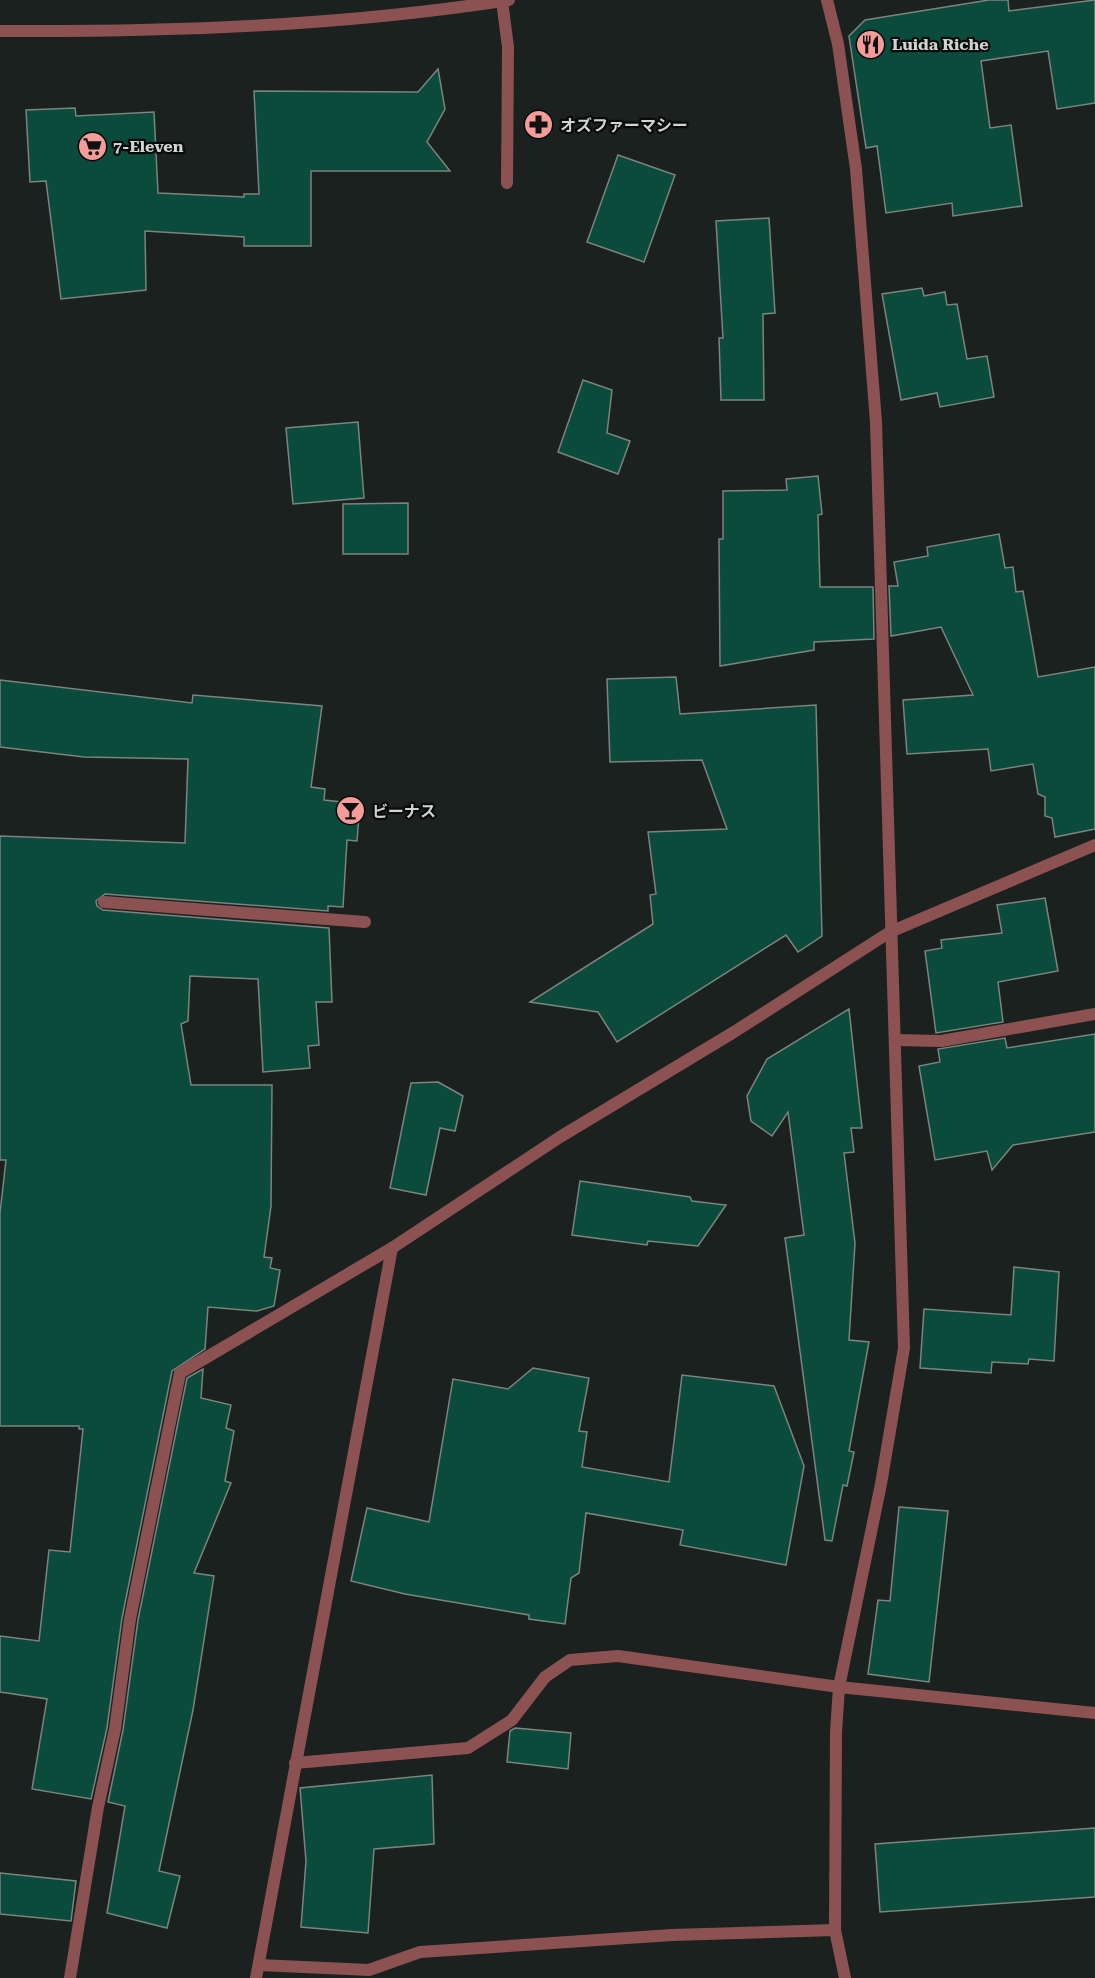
<svg xmlns="http://www.w3.org/2000/svg" width="1095" height="1978" viewBox="0 0 1095 1978" font-family="'Roboto Serif','Noto Sans JP',serif">
<style>
.building{fill:#0a4b3c;stroke:#7c8380;stroke-width:1.5}
.lines{fill:none;stroke-linecap:round;stroke-linejoin:round}
.minor{stroke:#8c5252;stroke-width:12}
.tertiary{stroke:#8c5252;stroke-width:12}
.labels{text-anchor:middle;dominant-baseline:central;stroke-width:4.5;stroke-linejoin:round;paint-order:stroke}
.poi-label{font-size:16px;font-weight:bold;fill:#cfd3d1;stroke:#080a09;text-anchor:start}
</style>
<rect width="100%" height="100%" fill="#1b211f"/>
<g class="building">
<polygon points="989,0 1008,0 1009,11 1095,0 1095,103 1057,109 1048,51 981,61 990,128 1011,125 1022,206 953,216 952,203 886,213 877,146 866,148 849,36 865,20"/>
<polygon points="438,69 445,109 427,142 450,171 311,171 311,246 244,246 244,237 145,231 146,290 61,299 46,181 30,182 26,110 75,108 76,116 154,112 158,193 244,197 244,194 259,194 254,91 418,92"/>
<polygon points="618,155 675,175 644,262 587,242"/>
<polygon points="769,218 775,313 763,314 764,400 721,400 719,338 723,338 716,221"/>
<polygon points="922,288 924,296 945,292 947,305 957,304 967,359 987,356 994,397 940,407 937,393 901,400 882,294"/>
<polygon points="583,380 612,390 607,433 630,441 618,474 558,452"/>
<polygon points="358,422 364,498 293,504 286,428"/>
<polygon points="818,476 822,514 818,515 820,587 873,587 874,639 814,642 814,650 720,666 719,539 723,539 723,491 787,490 786,479"/>
<polygon points="408,503 408,554 343,554 343,504"/>
<polygon points="999,534 1005,568 1013,567 1016,592 1023,591 1038,677 1095,667 1095,829 1055,837 1052,818 1045,816 1045,797 1038,794 1033,764 991,771 988,749 907,754 903,700 973,695 941,627 891,636 889,586 898,586 894,562 928,556 927,547"/>
<polygon points="676,677 680,714 816,705 822,936 798,952 786,935 617,1042 598,1012 530,1002 653,924 650,895 656,894 648,832 727,829 702,760 610,762 607,679"/>
<polygon points="0,680 192,703 193,695 322,706 311,787 325,789 324,800 360,804 357,841 347,840 343,907 328,906 328,911 105,894 96,901 97,906 103,910 329,928 332,1002 316,1002 319,1045 308,1046 310,1068 263,1072 258,979 190,976 188,1021 181,1024 191,1085 272,1085 271,1206 264,1257 272,1258 270,1268 280,1270 274,1306 257,1311 208,1307 205,1349 172,1371 122,1618 107,1728 91,1799 32,1789 47,1699 0,1692 0,1636 39,1641 49,1550 70,1552 83,1429 79,1429 79,1426 0,1426 0,1213 6,1160 0,1160 0,836 185,843 188,759 84,757 0,747"/>
<polygon points="1045,898 1058,971 998,982 1003,1022 936,1033 925,951 942,948 941,940 1002,933 997,905"/>
<polygon points="849,1009 862,1128 851,1128 854,1152 844,1153 855,1243 849,1340 869,1342 849,1451 854,1452 847,1486 843,1485 832,1541 825,1540 785,1238 804,1235 788,1112 772,1136 751,1121 747,1096 767,1059"/>
<polygon points="1095,1034 1095,1132 1013,1145 992,1170 987,1151 935,1160 919,1066 940,1062 938,1049 1005,1038 1007,1048"/>
<polygon points="438,1082 463,1096 455,1131 440,1128 426,1195 390,1188 411,1083"/>
<polygon points="580,1181 690,1197 692,1201 726,1205 698,1246 648,1241 647,1245 572,1235"/>
<polygon points="1014,1267 1059,1272 1054,1361 1029,1359 1028,1364 992,1362 991,1373 920,1368 924,1309 1011,1315"/>
<polygon points="533,1368 589,1378 579,1431 587,1432 582,1467 669,1482 682,1375 774,1386 804,1466 786,1565 680,1545 683,1530 586,1513 579,1573 571,1578 565,1624 529,1619 529,1615 405,1594 351,1581 367,1508 429,1522 453,1379 508,1389"/>
<polygon points="203,1369 201,1398 231,1405 226,1428 234,1431 225,1481 231,1483 194,1573 214,1576 193,1710 159,1871 180,1876 167,1928 107,1913 125,1806 108,1802 123,1730 138,1620 187,1378"/>
<polygon points="899,1507 948,1511 929,1682 868,1674 878,1600 890,1601"/>
<polygon points="515,1728 571,1733 568,1769 507,1762 510,1731"/>
<polygon points="432,1775 434,1844 374,1849 368,1933 301,1927 306,1861 300,1788"/>
<polygon points="1095,1828 1095,1897 880,1912 875,1844"/>
<polygon points="0,1873 76,1881 71,1921 0,1914"/>
</g>
<g class="lines">
<g class="minor">
<polyline points="827,0 838,44 856,169 876,422 904,1348 881,1484 839,1687 836,1732 835,1930 845,1978"/>
<polyline points="502,1 508,47 507,183"/>
<polyline points="104,902 365,922"/>
<polyline points="896,1040 941,1041 1095,1014"/>
<polyline points="295,1763 468,1748 512,1720 545,1677 570,1660 618,1656 839,1687 1095,1713"/>
<polyline points="259,1965 369,1970 420,1952 672,1935 835,1930"/>
<polyline points="70,1978 98,1807 115,1729 130,1619 180,1373 392,1248 560,1137 734,1032 890,932 1095,845"/>
<polyline points="256,1978 392,1248"/>
</g>
<path class="tertiary" d="M 0,31 C 169,32 342,26 509,0"/>
</g>
<defs>
<symbol id="restaurant-disc" viewBox="-11 -11 22 22"><circle r="9.5" fill="#f59b9a" stroke="#080a09"/><path d="M-5-6h1v4h1v-4h1v4h1v-4h1v5L-1.5 .5V6h-2V.5L-5-1ZM5-6V6H3V1.5H1.5Q1.5-4 5-6Z" fill="#111"/></symbol>
<symbol id="pharmacy-disc" viewBox="-11 -11 22 22"><circle r="9.5" fill="#f59b9a" stroke="#080a09"/><path d="M-2-6h4v4h4v4h-4v4h-4v-4h-4v-4h4Z" fill="#111"/></symbol>
<symbol id="supermarket-disc" viewBox="-11 -11 22 22"><circle r="9.5" fill="#f59b9a" stroke="#080a09"/><path d="M-6-5.5h2.5l.6 2H6L4.5 2H-2.5L-4.4-4H-6ZM-1.5 3.2a1.3 1.3 0 1 0 .1 0ZM3 3.2a1.3 1.3 0 1 0 .1 0Z" fill="#111"/></symbol>
<symbol id="bar-disc" viewBox="-11 -11 22 22"><circle r="9.5" fill="#f59b9a" stroke="#080a09"/><path d="M-6-5H6L.8 .8V4.5H3.5V6h-7V4.5H-.8V.8Z" fill="#111"/></symbol>
</defs>
<g fill-rule="evenodd">
<use href="#restaurant-disc" x="854" y="28" width="33" height="33"/>
<use href="#pharmacy-disc" x="522" y="108" width="33" height="33"/>
<use href="#supermarket-disc" x="76" y="130" width="33" height="33"/>
<use href="#bar-disc" x="334" y="794" width="33" height="33"/>
</g>
<g class="labels">
<g class="poi-label">
<text x="892" y="44">Luida Riche</text>
<text x="560" y="125">オズファーマシー</text>
<text x="113" y="146">7-Eleven</text>
<text x="372" y="811">ビーナス</text>
</g>
</g>
</svg>
